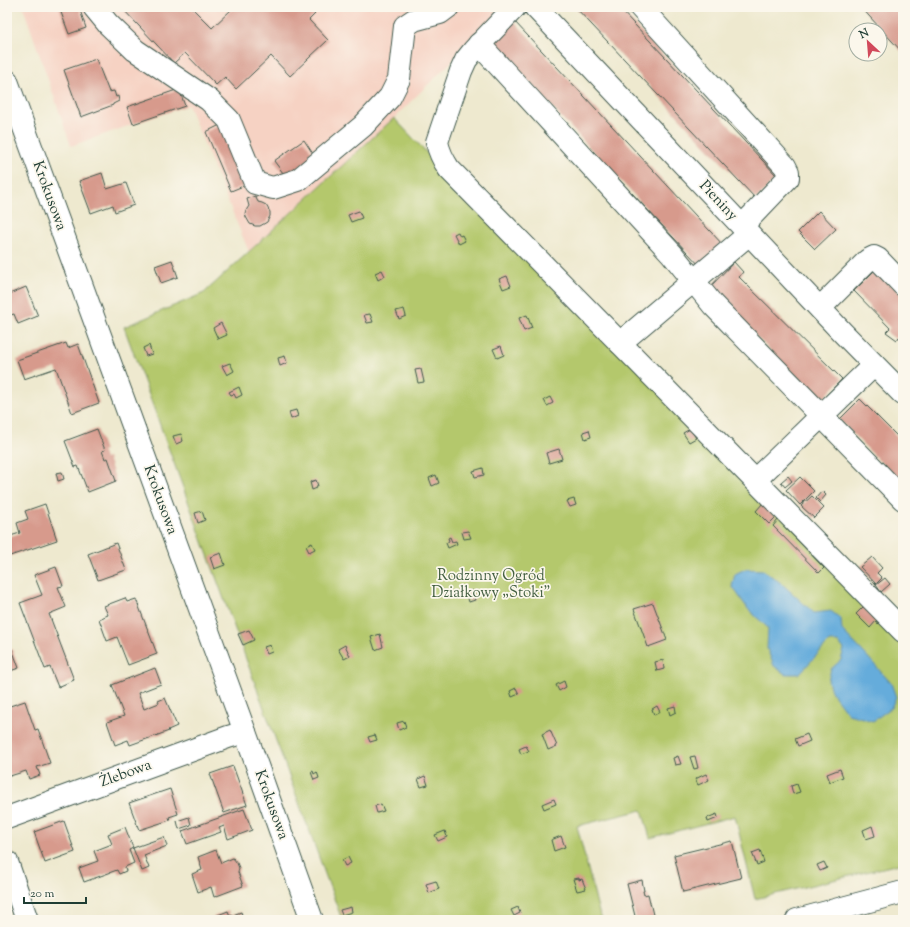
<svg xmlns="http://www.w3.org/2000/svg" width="910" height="927" viewBox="0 0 910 927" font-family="'Sorts Mill Goudy',serif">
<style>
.built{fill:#f6d2c3}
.green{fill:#b4c86c;stroke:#6a8250}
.water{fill:#65acdb;stroke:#427488}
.building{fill:#d79a8c}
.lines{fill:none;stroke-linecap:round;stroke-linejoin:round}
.minor-casing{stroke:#3e574b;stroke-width:24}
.minor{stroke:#fff;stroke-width:22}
.labels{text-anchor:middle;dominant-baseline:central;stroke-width:3.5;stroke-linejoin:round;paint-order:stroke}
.street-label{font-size:15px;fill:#1f3d34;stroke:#fbf7ec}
.park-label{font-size:15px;fill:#446042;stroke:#fbf7ec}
</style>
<rect width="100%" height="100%" fill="#fbf7ec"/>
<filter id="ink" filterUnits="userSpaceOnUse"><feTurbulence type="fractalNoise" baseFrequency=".025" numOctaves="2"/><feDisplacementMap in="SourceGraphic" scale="8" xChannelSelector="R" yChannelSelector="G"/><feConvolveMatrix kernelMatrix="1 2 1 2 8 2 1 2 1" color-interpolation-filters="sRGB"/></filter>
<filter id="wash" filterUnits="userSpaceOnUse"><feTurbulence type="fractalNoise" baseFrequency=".012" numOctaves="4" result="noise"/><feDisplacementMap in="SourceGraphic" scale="16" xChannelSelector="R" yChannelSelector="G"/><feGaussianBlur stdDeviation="0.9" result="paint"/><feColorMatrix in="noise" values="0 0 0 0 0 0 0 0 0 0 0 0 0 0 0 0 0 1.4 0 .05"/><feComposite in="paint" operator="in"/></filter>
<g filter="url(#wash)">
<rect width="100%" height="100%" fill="#eee9cf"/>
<polygon class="built" points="23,7 493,7 500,14 394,118 249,252 188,105 71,146"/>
<polygon class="green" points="394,118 430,156 903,638 903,863 755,899 735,816 650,838 642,810 577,826 601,920 342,920 124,327 204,293"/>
<polygon class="water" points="745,569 763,570 781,583 814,613 831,611 841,619 842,630 865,654 891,683 896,697 891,708 873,721 848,714 831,691 828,681 831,669 841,660 844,649 838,642 829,642 799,674 785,674 774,666 767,649 768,628 748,609 732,586 735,574"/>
<g id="blocks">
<g class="building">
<polygon points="59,7 79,7 86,28 69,34"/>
<polygon points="121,7 191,7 212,28 232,9 229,7 308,7 315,14 309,20 328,40 290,76 271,56 236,89 225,77 216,85 185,53 174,63"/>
<polygon points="575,7 618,7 778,177 756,199"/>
<polygon points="861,7 903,7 903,53 869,16"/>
<polygon points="514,21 724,246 701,267 491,42"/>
<polygon points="96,59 109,92 114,91 116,97 118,96 119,101 113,104 113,105 81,117 64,70"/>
<polygon points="179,89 185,106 133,124 127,107"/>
<polygon points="222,124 248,184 231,191 206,132"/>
<polygon points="304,140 315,157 286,177 274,161"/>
<polygon points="102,173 107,189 126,183 134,205 115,212 113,205 91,213 79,181"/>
<polygon points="255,196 258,202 262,203 266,205 270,212 270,216 267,222 260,226 255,226 250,224 246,217 245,213 247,209 249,206 247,199"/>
<polygon points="359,211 362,218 351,222 348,215"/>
<polygon points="819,211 836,229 815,249 798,232"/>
<polygon points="458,232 460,236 462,235 465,241 459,244 454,234"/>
<polygon points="172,260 178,277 161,283 155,266"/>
<polygon points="734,262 743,272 739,277 842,379 821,401 708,289"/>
<polygon points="876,269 903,296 903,341 899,337 897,340 886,332 890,328 854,291"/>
<polygon points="382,270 385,276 378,280 375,273"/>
<polygon points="507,276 511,286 503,289 499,279"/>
<polygon points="26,287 38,316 18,324 14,314 7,316 7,309 9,308 7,305 7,295"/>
<polygon points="404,309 406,316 399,319 396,311"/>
<polygon points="370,314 373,322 367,323 364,315"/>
<polygon points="527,315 532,328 524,331 519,318"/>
<polygon points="221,323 227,335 218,339 213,328"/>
<polygon points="66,343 68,348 78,344 99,403 72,413 56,368 24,379 17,360"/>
<polygon points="149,345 152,354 146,356 143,348"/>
<polygon points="501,346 504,355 497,358 493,349"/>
<polygon points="285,356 287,363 280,366 278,358"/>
<polygon points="230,363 234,371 227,375 222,366"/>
<polygon points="421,369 424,382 418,383 415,370"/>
<polygon points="239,387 242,395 236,398 234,394 231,395 229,392"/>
<polygon points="550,397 553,403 547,406 544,400"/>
<polygon points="860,399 903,442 903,485 839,420"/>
<polygon points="296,410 298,416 291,419 289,412"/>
<polygon points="97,429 105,450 102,451 104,456 105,459 108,458 116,481 88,492 78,466 75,467 65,441"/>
<polygon points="690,429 696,438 689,442 683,433"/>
<polygon points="589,430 591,437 585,439 583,432"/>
<polygon points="181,434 183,441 176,444 173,436"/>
<polygon points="559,449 562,459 549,463 546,453"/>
<polygon points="483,468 484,475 475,477 473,471"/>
<polygon points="62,472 64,479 58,481 56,473"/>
<polygon points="436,475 439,483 432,486 429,478"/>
<polygon points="788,476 792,481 785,487 781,482"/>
<polygon points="800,477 814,491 800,505 786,490"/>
<polygon points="316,480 318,486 316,486 317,488 312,490 310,482"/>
<polygon points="822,491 826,495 820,502 816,498"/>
<polygon points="812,496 824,508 814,518 801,506"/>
<polygon points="574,499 576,505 570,507 567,501"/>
<polygon points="763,503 776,517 769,524 756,511"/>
<polygon points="45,504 57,540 7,557 7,537 20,533 17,523 28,519 25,511"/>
<polygon points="202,511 205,520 198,523 195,513"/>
<polygon points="778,520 824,568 819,573 773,526"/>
<polygon points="468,531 471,538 464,539 462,532"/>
<polygon points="450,537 452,542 456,541 457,544 448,548 446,543 449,541 448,538"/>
<polygon points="116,543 126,570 98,580 88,554"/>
<polygon points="312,543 315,549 309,552 306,546"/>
<polygon points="221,553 225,565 214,569 210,557"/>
<polygon points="872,557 882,568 877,573 882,578 876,584 860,567"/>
<polygon points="56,567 63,586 58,587 66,607 49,614 74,680 58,687 50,667 45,669 20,603 42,595 34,575"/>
<polygon points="885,578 890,584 881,592 876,585"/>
<polygon points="472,590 475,600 469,602 466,592"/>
<polygon points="125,598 127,602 136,599 157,654 128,665 117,637 107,641 99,619 108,615 104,606"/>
<polygon points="653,603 667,640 648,647 634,609"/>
<polygon points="864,606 880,622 878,624 876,621 870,628 856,614"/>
<polygon points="249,630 254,640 243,645 238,634"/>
<polygon points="380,634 383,647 375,650 371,637"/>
<polygon points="270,645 272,652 267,654 264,647"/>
<polygon points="345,645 350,656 344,659 338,649"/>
<polygon points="12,649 19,668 7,672 7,651"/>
<polygon points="663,660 664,669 657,671 655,662"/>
<polygon points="155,668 161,684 138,693 144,709 159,703 158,701 165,698 177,726 168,730 169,731 130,745 128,740 115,745 107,722 124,716 112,685"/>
<polygon points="564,681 566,687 559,691 556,685"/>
<polygon points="516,688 519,694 512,697 510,691"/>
<polygon points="25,701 35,730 38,729 50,763 37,767 40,775 29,779 26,771 10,776 7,766 7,707"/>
<polygon points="657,706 660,712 654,715 652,709"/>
<polygon points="675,706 676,712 670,715 668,708"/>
<polygon points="404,721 406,727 399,730 397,723"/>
<polygon points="550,730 557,746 548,750 542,734"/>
<polygon points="807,734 810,741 798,746 795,739"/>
<polygon points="375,735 377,740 370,742 368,737"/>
<polygon points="526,746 529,751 521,754 519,749"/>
<polygon points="678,756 681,764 675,765 673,758"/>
<polygon points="695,756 698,768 694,769 690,757"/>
<polygon points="233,766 247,805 224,813 210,774"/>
<polygon points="840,769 843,777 830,782 827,774"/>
<polygon points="313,771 314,774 317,772 319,778 314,780 311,772"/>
<polygon points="706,774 709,780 698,785 695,779"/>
<polygon points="425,776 428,785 421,787 418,779"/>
<polygon points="797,784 800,792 793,794 791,786"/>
<polygon points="170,789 178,814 169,817 170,820 139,830 129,803"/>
<polygon points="554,799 556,804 544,809 542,804"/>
<polygon points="381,804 384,811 377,813 375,806"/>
<polygon points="244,809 252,830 228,839 224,826 219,828 221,832 187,844 182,831"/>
<polygon points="717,814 718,818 708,822 707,818"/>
<polygon points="189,817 191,825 179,829 177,821"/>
<polygon points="64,821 75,852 45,863 34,832"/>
<polygon points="872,826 875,836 866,839 863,830"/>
<polygon points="125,827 133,848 129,850 134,863 125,867 126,871 119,874 117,870 84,882 79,868 98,861 94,851 112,844 108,834"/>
<polygon points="445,831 447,837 438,841 435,835"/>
<polygon points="561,836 565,847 554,851 551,840"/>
<polygon points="164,837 167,846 144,855 149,868 142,871 133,848"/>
<polygon points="732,841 741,878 683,892 674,855"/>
<polygon points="216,850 221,863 233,858 237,863 239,868 238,872 243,886 214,897 211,887 198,892 192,874 202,870 198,857"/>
<polygon points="760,850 764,862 757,865 752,853"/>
<polygon points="348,857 351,863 345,866 342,860"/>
<polygon points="824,862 827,868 820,871 817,865"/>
<polygon points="579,878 579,880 582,879 586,889 577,891 573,879"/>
<polygon points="642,880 644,891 643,891 644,895 648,894 654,919 649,920 636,920 627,884"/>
<polygon points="436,881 439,889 429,893 426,884"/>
<polygon points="351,907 352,912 342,915 340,910"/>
<polygon points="518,907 520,913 514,916 511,910"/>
<polygon points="228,911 230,916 241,912 244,920 208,920 208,919"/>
</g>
</g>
</g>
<g filter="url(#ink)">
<use href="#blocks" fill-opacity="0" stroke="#3e574b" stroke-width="1"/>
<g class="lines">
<defs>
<g id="minor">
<polyline points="94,7 108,24 135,50 209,100 229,120 255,183 273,188 298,180 363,126 390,97 399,79 405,26 414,20 440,13 448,7"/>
<path d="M 515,7 L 474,50 L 466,60 L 461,71 L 437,142 C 439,152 443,160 449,169 L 903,631"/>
<polyline points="535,7 842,332 903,394"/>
<polyline points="640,7 785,166 788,172 788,178 742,226"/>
<polyline points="479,44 672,254 713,305 903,499"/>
<polyline points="7,81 245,732 312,920"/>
<polyline points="820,308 868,260 874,257 878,259 903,285"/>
<polyline points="620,343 749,234"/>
<polyline points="755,480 874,365"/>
<polyline points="7,818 228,737 245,732"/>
<polyline points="7,862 27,920"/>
<polyline points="797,920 903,892"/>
</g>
</defs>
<use href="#minor" class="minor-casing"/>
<use href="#minor" class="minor"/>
</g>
</g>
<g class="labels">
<g class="street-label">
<text transform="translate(49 196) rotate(70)">Krokusowa</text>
<text transform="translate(718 201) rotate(47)">Pieniny</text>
<text transform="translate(160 500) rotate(70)">Krokusowa</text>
<text transform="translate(126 774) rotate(-20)">Żlebowa</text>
<text transform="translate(271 805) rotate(70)">Krokusowa</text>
</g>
<g class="park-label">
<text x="491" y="576">Rodzinny Ogród<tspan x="491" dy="17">Działkowy „Stoki”</tspan></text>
</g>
</g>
<rect width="910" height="927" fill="none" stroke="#fbf7ec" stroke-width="24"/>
<g transform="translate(868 42) rotate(334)"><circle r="19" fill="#fbf7ec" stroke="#a3ada2"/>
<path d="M0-3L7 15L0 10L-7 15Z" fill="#d1495b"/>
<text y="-6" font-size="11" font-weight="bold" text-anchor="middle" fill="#1f3d34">N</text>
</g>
<path d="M24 897v6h62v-6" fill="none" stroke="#1f3d34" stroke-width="2"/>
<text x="30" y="897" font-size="12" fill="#1f3d34" stroke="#fbf7ec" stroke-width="3" paint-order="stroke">20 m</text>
</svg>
